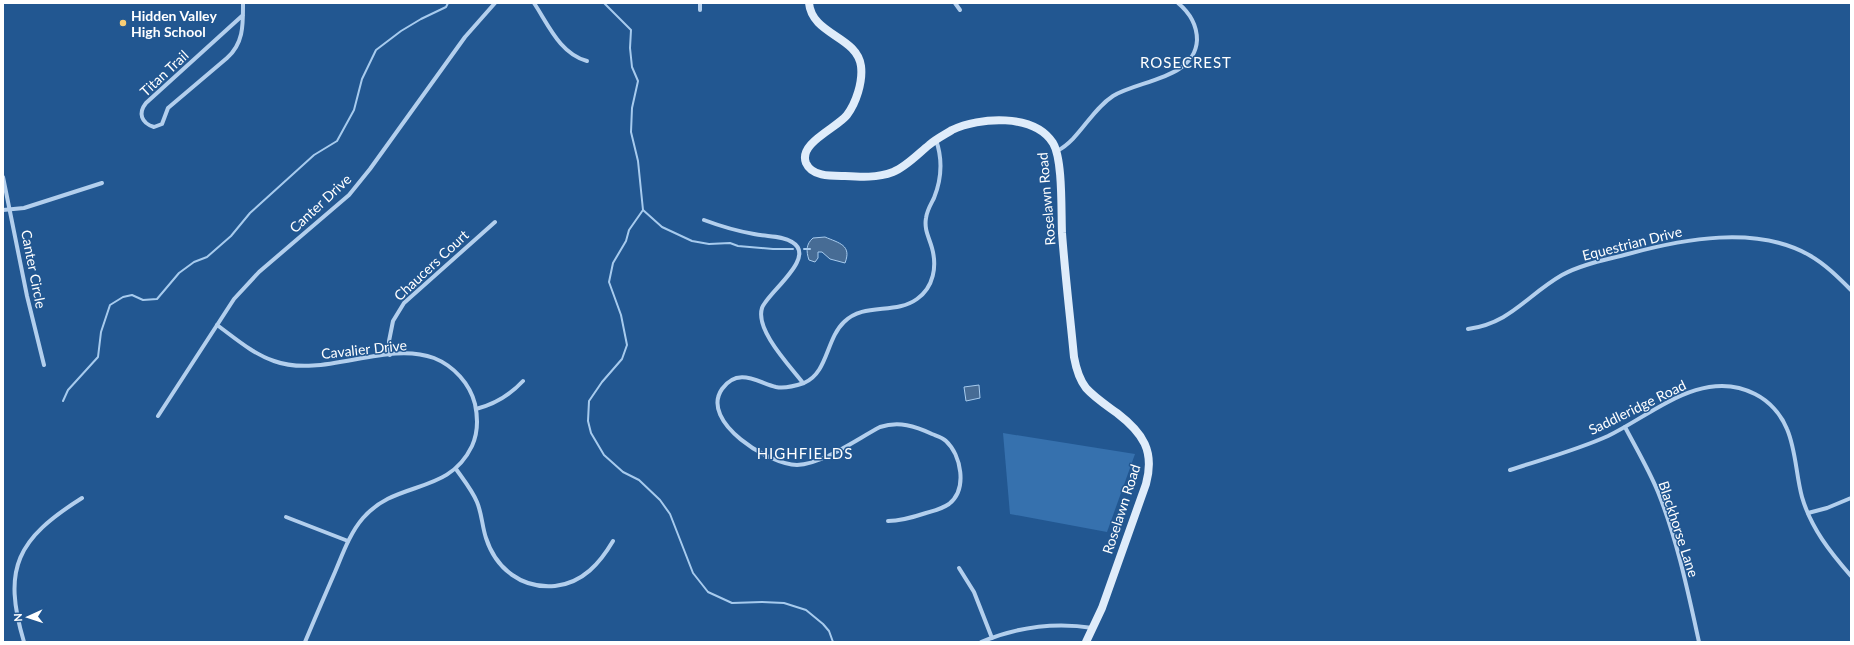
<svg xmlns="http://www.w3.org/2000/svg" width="1854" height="645" viewBox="0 0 1854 645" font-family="Lato,sans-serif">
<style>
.green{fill:#3671ae}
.water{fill:#476c95;stroke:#a7cbee}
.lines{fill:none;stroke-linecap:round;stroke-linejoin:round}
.stream{stroke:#a7cbee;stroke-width:2}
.street{stroke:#b3cfed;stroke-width:4}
.secondary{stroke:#dfecfa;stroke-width:8}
.poi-dot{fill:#f9ce75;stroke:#225791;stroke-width:1.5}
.labels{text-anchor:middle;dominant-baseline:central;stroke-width:3;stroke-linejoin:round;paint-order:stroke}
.poi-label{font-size:14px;font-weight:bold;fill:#fff;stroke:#225791;text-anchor:start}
.street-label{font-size:14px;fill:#fff;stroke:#225791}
.neighbourhood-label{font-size:15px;letter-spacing:1px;fill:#fff;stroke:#225791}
</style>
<rect width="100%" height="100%" fill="#225791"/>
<polygon class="green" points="1003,433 1135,454 1107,532 1010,514"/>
<g class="water">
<path d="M 825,237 C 839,243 852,245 845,263 L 830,259 L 822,252 L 818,252 L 818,258 L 815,262 L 809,260 C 806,251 806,244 813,238 Z"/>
<polygon points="979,385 980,398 966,401 964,387"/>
</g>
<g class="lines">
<g class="stream">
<polyline points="604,3 631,30 630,48 632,67 638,81 632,108 631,132 638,161 643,210 629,230 626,241 613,263 609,282 621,315 627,345 622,359 602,382 589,401 588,421 591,433 604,455 623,472 639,480 660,500 670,514 693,573 708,592 732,603 762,602 784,603 806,610 823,624 829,631 833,642"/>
<polyline points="643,210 662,227 692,241 709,244 730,243 738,246 773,249 793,249"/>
<polyline points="804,249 810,249"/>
<polyline points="63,401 68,390 98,357 101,332 110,305 123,297 132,295 143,300 157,299 179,273 194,262 207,257 231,236 250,213 314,155 337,141 354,110 362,79 376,50 401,31 421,19 446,7 448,3"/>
</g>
<g class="street">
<path d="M 534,3 C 548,24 560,54 587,61"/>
<polyline points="955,3 960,10"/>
<polyline points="700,10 700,3"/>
<path d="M 243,15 L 146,103 C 138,113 141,123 154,127 L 162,124 L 168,108 L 227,58 C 244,43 243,24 243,3"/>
<path d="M 1057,151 C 1080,139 1090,111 1113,96 C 1139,80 1195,79 1197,40 C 1197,24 1190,13 1178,3"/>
<polyline points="3,177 27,296 44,365"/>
<polyline points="3,210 24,208 102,183"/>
<path d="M 704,220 C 720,226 737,231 754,234 C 766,237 782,235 792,242 C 818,257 767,293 762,308 C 755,330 790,366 803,383"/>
<path d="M 217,325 C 235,338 253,354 274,361 C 323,379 386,340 434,358 C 454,366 470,384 475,404 C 478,418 478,433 472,446 C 448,496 397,479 363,518 C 350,533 343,553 335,572 C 325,595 315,618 305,642"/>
<path d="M 1468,329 C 1511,323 1527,295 1562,275 C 1582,264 1606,260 1628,254 C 1683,239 1756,225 1809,255 C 1825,264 1838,277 1851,290"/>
<polyline points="390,355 389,341 393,321 404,303 495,222"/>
<path d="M 476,409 C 496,404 510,395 523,381"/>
<polyline points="158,416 234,299 259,272 349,195 370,169 465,37 495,3"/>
<path d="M 1625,427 C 1636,448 1649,470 1658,492 C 1677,539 1688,592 1699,642"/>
<path d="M 456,469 C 463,479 472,490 477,502 C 482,514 482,526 486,538 C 496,569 522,589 555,586 C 583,583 600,563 613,541"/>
<path d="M 1510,470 C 1543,459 1577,450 1608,436 C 1653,414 1703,367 1755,394 C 1769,401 1781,414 1787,429 C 1796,450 1796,475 1802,497 C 1811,528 1830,552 1851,576"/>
<polyline points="1808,513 1827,508 1851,498"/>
<polyline points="286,517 348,541"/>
<path d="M 888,521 C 901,521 914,517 926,513 C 934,511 943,508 949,504 C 968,489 961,455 946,441 C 942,437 937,436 932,434 C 915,426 899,421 880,427 C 857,439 823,464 797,465 C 770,465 699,422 722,389 C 738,367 757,382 776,387 C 785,389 795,386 804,383 C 828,373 826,339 844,322 C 864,302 895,315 917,299 C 934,287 937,266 932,248 C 929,237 924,230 926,218 C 927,210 931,204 934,198 C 942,178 943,160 936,140"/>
<polyline points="959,568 974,592 992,638"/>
<path d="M 24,642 C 2,568 17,539 82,498"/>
<path d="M 981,642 C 1017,627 1055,622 1093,628"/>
</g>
<path class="secondary" d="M 809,3 C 812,35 857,36 861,66 C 863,82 856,103 847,115 C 837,128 798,143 806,163 C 812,177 832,176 845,176 C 861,177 877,178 893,172 C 906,167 918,154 929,145 C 936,139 944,135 952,130 C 979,117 1034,113 1053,143 C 1063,160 1061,211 1062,233 C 1065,274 1070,315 1074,357 C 1076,368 1079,379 1086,388 C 1095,398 1106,405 1117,413 C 1143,433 1155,451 1146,484 L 1102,608 L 1086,642"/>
</g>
<circle class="poi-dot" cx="123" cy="23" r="4"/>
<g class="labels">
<g class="poi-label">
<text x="131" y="15">Hidden Valley<tspan x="131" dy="16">High School</tspan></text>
</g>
<g class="street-label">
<text transform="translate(164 73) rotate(-43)">Titan Trail</text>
<text transform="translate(1046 199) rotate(-95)">Roselawn Road</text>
<text transform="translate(320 203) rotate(-43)">Canter Drive</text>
<text transform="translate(1632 243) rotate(-14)">Equestrian Drive</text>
<text transform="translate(431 265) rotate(-43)">Chaucers Court</text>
<text transform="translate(34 269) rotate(79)">Canter Circle</text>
<text transform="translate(364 349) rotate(-6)">Cavalier Drive</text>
<text transform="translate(1637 407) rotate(-26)">Saddleridge Road</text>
<text transform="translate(1121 509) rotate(-72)">Roselawn Road</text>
<text transform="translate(1679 529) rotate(72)">Blackhorse Lane</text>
</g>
<g class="neighbourhood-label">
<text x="1186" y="62">ROSECREST</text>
<text x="805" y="453">HIGHFIELDS</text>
</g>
</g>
<rect width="1854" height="645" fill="none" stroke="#ffffff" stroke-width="8"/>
<g transform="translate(28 617) rotate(267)" stroke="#225791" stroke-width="3" paint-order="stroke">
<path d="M0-3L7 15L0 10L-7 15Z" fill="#ffffff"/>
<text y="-6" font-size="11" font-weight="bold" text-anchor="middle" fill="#ffffff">N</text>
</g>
</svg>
